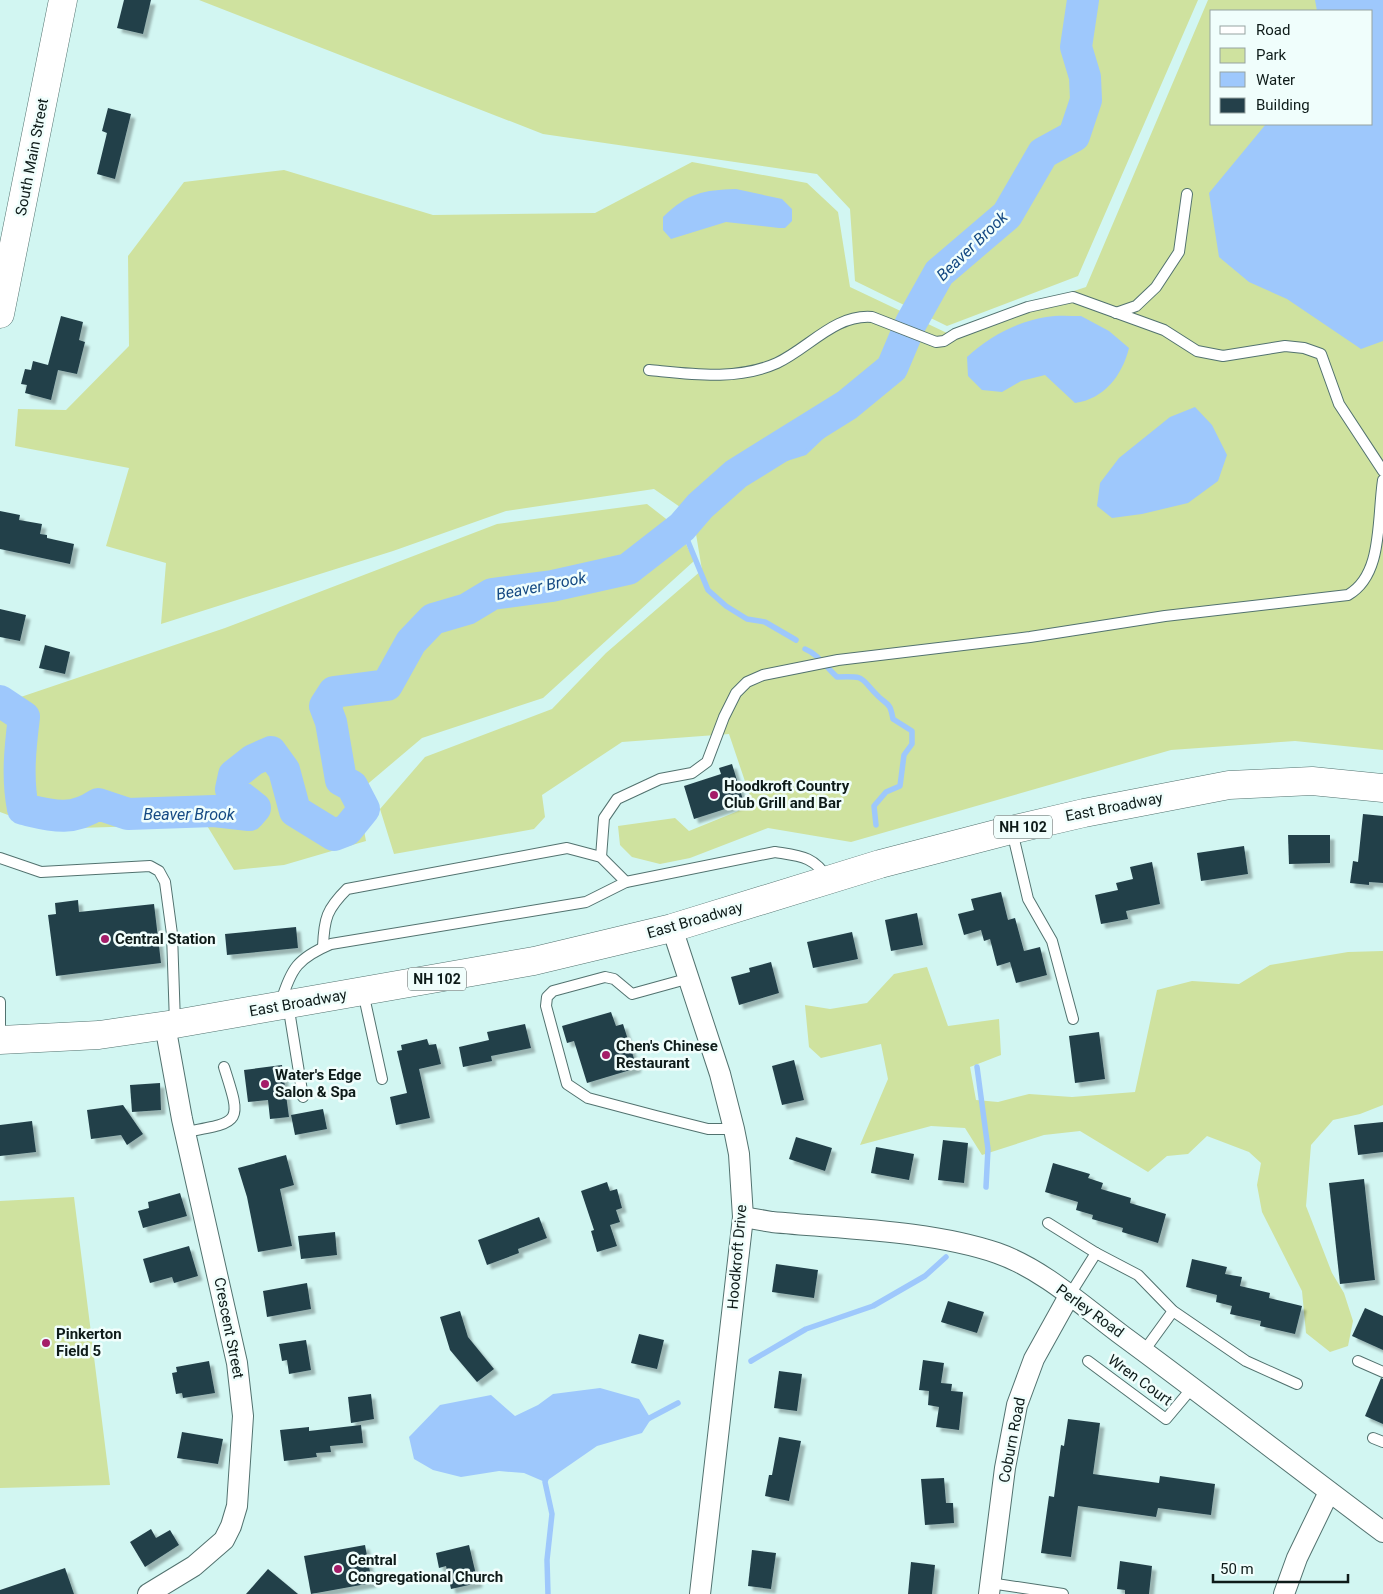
<svg xmlns="http://www.w3.org/2000/svg" width="1383" height="1594" viewBox="0 0 1383 1594" font-family="Roboto,sans-serif">
<style>
.green{fill:#cfe29f;fill-rule:evenodd}
.water{fill:#9ec8fc}
.lines{fill:none;stroke-linecap:round;stroke-linejoin:round}
.stream{stroke:#9ec8fc;stroke-width:5.5}
.river{stroke:#9ec8fc;stroke-width:32}
.building{fill:#24404a;filter:url(#shadow)}
.service-casing{stroke:#52726f;stroke-width:12}
.minor-casing{stroke:#52726f;stroke-width:22}
.primary-casing{stroke:#52726f;stroke-width:29}
.service{stroke:#fff;stroke-width:10}
.minor{stroke:#fff;stroke-width:20}
.primary{stroke:#fff;stroke-width:28}
.poi-dot{fill:#a41d68;stroke:#f0fefc;stroke-width:2}
.labels{text-anchor:middle;dominant-baseline:central;stroke-width:5;stroke-linejoin:round;paint-order:stroke}
.shield{fill:#f0fefc;stroke:#525f5d;stroke-width:1}
.shield-label{font-size:14px;font-weight:bold;fill:#0e1b19}
.street-label{font-size:15px;fill:#0e1b19;stroke:#f0fefc}
.poi-label{font-size:15px;font-weight:bold;fill:#0e1b19;stroke:#f0fefc;text-anchor:start}
.water-label{font-size:16px;font-style:italic;fill:#154a83;stroke:#f0fefc}
</style>
<defs>
<filter id="shadow"><feDropShadow dx="4.5" dy="4.5" stdDeviation="1" flood-color="#0004"/></filter>
</defs>
<rect width="100%" height="100%" fill="#d2f6f2"/>
<g class="green">
<polygon points="199,0 1198,0 1078,276 947,326 855,281 850,209 817,174 543,134"/>
<path d="M 1208,0 L 1383,0 L 1383,750 L 1295,741 L 1171,750 L 851,842 L 768,828 L 690,858 L 660,864 L 632,857 L 620,845 L 618,826 L 675,818 L 689,831 L 753,805 L 729,734 L 622,742 L 542,795 L 545,817 L 534,829 L 394,854 L 380,809 L 425,757 L 552,709 L 606,653 L 702,570 L 693,516 L 654,489 L 506,511 L 393,551 L 161,624 L 166,563 L 106,546 L 129,468 L 15,446 L 18,409 L 66,410 L 129,346 L 128,256 L 184,182 L 284,170 L 433,215 L 595,213 L 692,162 L 807,183 L 838,212 L 850,287 L 947,333 L 1086,287 ZM 1212,11 L 1372,11 L 1372,124 L 1212,124 Z"/>
<polygon points="647,504 679,529 694,561 543,698 422,738 357,793 366,841 284,865 234,870 206,824 46,829 0,812 0,704 225,628 497,524"/>
<polygon points="1383,951 1383,1105 1360,1114 1333,1120 1311,1145 1306,1206 1332,1273 1344,1293 1353,1321 1348,1346 1330,1352 1306,1333 1302,1291 1262,1212 1257,1185 1261,1163 1249,1152 1207,1136 1188,1154 1167,1156 1148,1172 1080,1131 1044,1135 982,1155 965,1128 931,1126 860,1145 888,1079 881,1044 821,1058 809,1047 805,1005 830,1009 867,1003 894,974 927,967 948,1026 999,1019 1001,1055 970,1067 976,1100 998,1102 1029,1094 1072,1097 1135,1092 1157,990 1192,981 1239,984 1270,965 1348,952"/>
<polygon points="74,1197 110,1485 0,1488 0,1201"/>
</g>
<g class="water">
<polygon points="1315,0 1383,0 1383,341 1361,349 1287,299 1249,282 1219,257 1209,193 1266,124 1372,124 1372,11 1317,11"/>
<path d="M 736,189 L 782,199 L 792,209 L 792,221 L 785,228 L 779,228 L 726,222 L 671,239 L 663,230 L 663,217 C 688,193 703,190 736,189 Z"/>
<path d="M 1081,316 L 1109,331 L 1129,348 C 1122,376 1104,399 1075,403 L 1045,375 L 1021,381 L 1002,392 L 982,390 L 968,376 L 967,357 C 989,337 1016,322 1046,317 C 1057,315 1070,316 1081,316 Z"/>
<polygon points="879,367 883,380 838,419 825,437 806,455 771,466 736,482 718,495 689,527 677,516 688,507 718,472 792,442 808,430 836,394"/>
<polygon points="1195,407 1212,425 1227,455 1218,481 1188,503 1142,514 1112,518 1097,506 1100,483 1119,458 1170,417"/>
<polygon points="600,1388 639,1399 651,1419 642,1433 597,1446 545,1482 524,1473 499,1471 461,1477 433,1470 414,1459 409,1437 440,1405 491,1395 515,1416 538,1405 553,1394"/>
</g>
<g class="lines">
<g class="stream">
<polyline points="682,527 708,590 726,606 747,619 765,622 796,640"/>
<path d="M 805,649 C 818,654 826,667 837,677 C 869,676 858,677 879,697 C 889,706 890,703 893,719 L 912,731 L 912,744 L 904,755 L 900,786 L 886,792 L 874,806 L 876,825"/>
<polyline points="977,1067 988,1149 986,1187"/>
<polyline points="751,1361 806,1329 873,1306 925,1276 946,1257"/>
<polyline points="644,1421 678,1403"/>
<polyline points="547,1475 545,1482 552,1514 547,1560 548,1594"/>
</g>
<path class="river" d="M 0,701 L 24,717 C 20,749 17,778 23,809 C 53,816 71,822 98,804 L 128,814 L 214,811 L 249,815 L 255,808 L 231,789 L 234,775 L 253,760 L 271,752 L 284,770 L 295,811 L 334,835 L 347,830 L 364,809 L 352,786 L 341,780 L 331,722 L 325,706 L 334,692 L 387,685 L 411,642 L 433,619 L 467,609 L 492,594 L 552,586 L 628,569 L 682,527 L 700,506 L 736,474 L 847,405 L 892,368 L 911,323 L 939,273 L 1007,215 L 1043,153 L 1074,136 L 1086,100 L 1085,77 L 1076,47 L 1083,0"/>
</g>
<g class="building">
<polygon points="124,0 151,0 143,34 117,28"/>
<polygon points="108,108 131,114 115,179 97,174 107,133 102,131"/>
<polygon points="61,316 83,322 79,340 85,342 77,374 58,370 51,400 25,393 27,385 21,384 25,369 31,370 33,361 48,365"/>
<polygon points="0,511 20,515 19,520 42,524 40,534 47,535 47,538 74,544 70,564 0,549"/>
<polygon points="0,609 26,615 20,641 0,637"/>
<polygon points="45,645 70,652 65,674 39,668"/>
<polygon points="732,764 744,803 694,819 684,786 721,774 719,768"/>
<polygon points="1363,814 1383,816 1383,883 1369,882 1369,885 1350,883 1353,861 1358,862"/>
<polygon points="1288,835 1330,835 1330,863 1289,864"/>
<polygon points="1244,846 1248,874 1201,881 1197,853"/>
<polygon points="1152,862 1160,904 1126,911 1128,919 1101,924 1095,895 1118,890 1116,883 1133,879 1130,867"/>
<polygon points="1001,892 1008,920 1015,918 1024,951 1040,947 1047,975 1016,983 1010,962 997,966 990,939 984,941 981,930 964,935 958,914 974,910 971,899"/>
<polygon points="78,900 79,912 154,904 161,963 56,976 48,915 56,914 55,903"/>
<polygon points="917,913 923,945 891,951 885,920"/>
<polygon points="296,927 298,948 227,955 225,934"/>
<polygon points="852,932 858,959 813,968 807,942"/>
<polygon points="771,962 779,993 739,1005 731,977 750,972 749,968"/>
<polygon points="611,1012 616,1026 623,1024 637,1068 587,1083 574,1041 567,1043 562,1026"/>
<polygon points="525,1024 531,1048 491,1056 492,1061 463,1067 459,1047 489,1040 487,1032"/>
<polygon points="1099,1032 1105,1079 1075,1083 1069,1036"/>
<polygon points="427,1039 429,1045 436,1044 441,1064 419,1069 430,1118 396,1125 390,1097 407,1093 397,1051 402,1050 401,1045"/>
<polygon points="794,1060 804,1100 782,1105 772,1066"/>
<polygon points="282,1065 289,1117 270,1119 268,1100 248,1102 244,1070"/>
<polygon points="160,1083 161,1110 132,1112 130,1085"/>
<polygon points="123,1105 143,1134 127,1145 121,1135 91,1139 87,1110"/>
<polygon points="323,1109 327,1129 295,1135 291,1115"/>
<polygon points="32,1121 36,1152 0,1156 0,1125"/>
<polygon points="1383,1122 1383,1152 1358,1155 1354,1125"/>
<polygon points="796,1137 832,1148 825,1171 789,1159"/>
<polygon points="943,1140 968,1143 964,1183 938,1180"/>
<polygon points="876,1147 914,1154 909,1180 871,1173"/>
<polygon points="286,1155 294,1185 280,1189 292,1246 258,1252 247,1197 238,1168"/>
<polygon points="1053,1163 1090,1174 1088,1178 1103,1183 1101,1189 1131,1198 1130,1203 1166,1214 1158,1243 1122,1232 1123,1228 1092,1219 1093,1215 1076,1210 1078,1202 1045,1192"/>
<polygon points="1364,1179 1375,1280 1340,1284 1329,1183"/>
<polygon points="607,1182 610,1191 617,1189 622,1208 616,1210 620,1222 610,1225 617,1246 597,1252 591,1231 594,1230 581,1191"/>
<polygon points="180,1193 187,1216 143,1228 138,1211 149,1208 148,1202"/>
<polygon points="539,1217 547,1238 518,1249 519,1253 487,1265 478,1240"/>
<polygon points="335,1232 337,1255 301,1259 298,1236"/>
<polygon points="189,1246 198,1276 174,1283 172,1277 150,1283 143,1259"/>
<polygon points="1192,1259 1227,1267 1225,1274 1242,1277 1240,1286 1270,1293 1269,1298 1302,1306 1295,1334 1260,1326 1261,1321 1230,1314 1232,1306 1216,1302 1217,1295 1186,1287"/>
<polygon points="776,1264 818,1270 814,1298 772,1292"/>
<polygon points="307,1283 311,1309 267,1317 263,1291"/>
<polygon points="948,1301 984,1312 977,1333 941,1322"/>
<polygon points="1365,1308 1383,1316 1383,1350 1352,1336"/>
<polygon points="460,1311 468,1337 494,1369 477,1382 450,1350 440,1317"/>
<polygon points="639,1334 664,1340 657,1369 631,1363"/>
<polygon points="306,1340 311,1370 289,1374 287,1360 282,1361 279,1344"/>
<polygon points="923,1360 944,1363 941,1383 952,1384 951,1391 963,1392 959,1430 936,1427 939,1407 928,1405 929,1391 919,1390"/>
<polygon points="209,1361 215,1393 183,1398 182,1393 176,1394 172,1373 177,1372 176,1367"/>
<polygon points="779,1371 802,1374 797,1411 774,1408"/>
<polygon points="1381,1378 1383,1379 1383,1424 1365,1416"/>
<polygon points="371,1394 374,1419 351,1423 348,1397"/>
<polygon points="1068,1419 1100,1423 1093,1474 1159,1483 1160,1476 1215,1484 1211,1515 1158,1508 1156,1517 1078,1506 1071,1557 1041,1553 1049,1496 1054,1497 1061,1445 1064,1446"/>
<polygon points="361,1425 363,1443 330,1446 331,1452 316,1453 317,1457 284,1461 280,1430 309,1427 309,1431"/>
<polygon points="182,1432 223,1439 218,1464 177,1458"/>
<polygon points="779,1437 801,1441 789,1501 765,1496 769,1475 772,1475"/>
<polygon points="944,1478 946,1503 953,1503 954,1523 925,1525 921,1479"/>
<polygon points="151,1529 156,1538 170,1530 179,1545 145,1567 130,1542"/>
<polygon points="365,1545 372,1583 311,1594 304,1556"/>
<polygon points="469,1545 478,1583 451,1589 446,1566 439,1568 436,1553"/>
<polygon points="752,1550 776,1553 771,1589 748,1586"/>
<polygon points="1120,1561 1152,1566 1149,1594 1125,1594 1125,1590 1117,1589"/>
<polygon points="911,1562 935,1565 932,1594 908,1594"/>
<polygon points="65,1568 74,1594 0,1594 0,1590"/>
<polygon points="268,1569 298,1594 246,1594"/>
</g>
<g class="lines">
<defs>
<g id="service">
<polyline points="1116,313 1136,306 1156,287 1179,252 1187,194"/>
<path d="M 649,370 C 691,374 737,381 777,363 C 809,348 835,314 872,317 L 936,342 L 944,341 L 955,334 L 1028,307 L 1073,297 L 1164,330 L 1197,351 L 1223,356 L 1285,346 L 1304,348 L 1321,354 L 1339,404 L 1383,471"/>
<polyline points="1012,831 1028,899 1052,941 1073,1019"/>
<path d="M 601,857 L 604,818 L 617,799 L 660,779 L 692,773 L 707,762 L 724,717 L 736,693 L 747,682 L 763,675 L 838,660 L 1030,637 L 1165,616 L 1348,595 C 1383,575 1377,521 1383,480"/>
<polyline points="0,858 41,872 150,866 159,871 165,882 172,934 175,1023"/>
<path d="M 323,947 C 324,918 327,909 347,889 L 567,848 L 601,857 L 626,882"/>
<polyline points="690,978 632,994 614,979 605,977 553,991 547,997 546,1006 567,1084 588,1098 656,1116 708,1129 734,1129"/>
<polyline points="363,992 382,1079"/>
<polyline points="0,1002 0,1032"/>
<path d="M 281,1002 C 291,968 298,958 331,944 L 586,902 L 626,882 L 775,852 C 800,856 814,856 828,879"/>
<polyline points="288,1004 303,1097"/>
<path d="M 185,1132 C 242,1122 242,1123 224,1067"/>
<polyline points="1048,1223 1096,1253 1138,1275 1173,1311 1246,1361 1297,1384"/>
<polyline points="1069,1296 1096,1253"/>
<polyline points="1144,1351 1173,1311"/>
<polyline points="1088,1361 1166,1419 1192,1388"/>
<polyline points="1358,1361 1383,1372"/>
<polyline points="1373,1438 1383,1442"/>
<polyline points="990,1583 1063,1594"/>
</g>
<g id="minor">
<polyline points="672,928 720,1074 734,1129 739,1154 743,1217 700,1594"/>
<path d="M 743,1217 L 772,1222 C 844,1229 929,1230 997,1253 C 1043,1269 1084,1307 1123,1336 C 1210,1400 1296,1467 1383,1532"/>
<polyline points="148,1594 194,1566 224,1540 231,1526 237,1506 243,1416 237,1363 182,1119 165,1025"/>
<polyline points="989,1594 1005,1468 1017,1405 1034,1359 1069,1296"/>
<polyline points="1284,1594 1297,1558 1329,1492"/>
</g>
<g id="primary">
<polyline points="0,314 63,0"/>
<polyline points="0,1040 99,1035 175,1024 534,961 672,928 880,864 1011,830 1084,813 1229,785 1312,781 1383,788"/>
</g>
</defs>
<use href="#service" class="service-casing"/>
<use href="#minor" class="minor-casing"/>
<use href="#primary" class="primary-casing"/>
<use href="#service" class="service"/>
<use href="#minor" class="minor"/>
<use href="#primary" class="primary"/>
</g>
<g class="poi-dot">
<circle cx="714" cy="795" r="5"/>
<circle cx="105" cy="939" r="5"/>
<circle cx="606" cy="1055" r="5"/>
<circle cx="265" cy="1084" r="5"/>
<circle cx="46" cy="1343" r="5"/>
<circle cx="338" cy="1569" r="5"/>
</g>
<g class="labels">
<g class="shield">
<rect x="994" y="815.5" width="58" height="23" rx="4"/>
<rect x="408" y="967.5" width="58" height="23" rx="4"/>
</g>
<g class="shield-label">
<text x="1023" y="827">NH 102</text>
<text x="437" y="979">NH 102</text>
</g>
<g class="street-label">
<text transform="translate(32 157) rotate(-79)">South Main Street</text>
<text transform="translate(1114 807) rotate(-11)">East Broadway</text>
<text transform="translate(695 920) rotate(-16)">East Broadway</text>
<text transform="translate(298 1003) rotate(-10)">East Broadway</text>
<text transform="translate(737 1257) rotate(-85)">Hoodkroft Drive</text>
<text transform="translate(1090 1311) rotate(36)">Perley Road</text>
<text transform="translate(229 1328) rotate(79)">Crescent Street</text>
<text transform="translate(1140 1380) rotate(36)">Wren Court</text>
<text transform="translate(1012 1440) rotate(-79)">Coburn Road</text>
</g>
<g class="poi-label">
<text x="724" y="786">Hoodkroft Country<tspan x="724" dy="17">Club Grill and Bar</tspan></text>
<text x="115" y="939">Central Station</text>
<text x="616" y="1046">Chen's Chinese<tspan x="616" dy="17">Restaurant</tspan></text>
<text x="275" y="1075">Water's Edge<tspan x="275" dy="17">Salon &amp; Spa</tspan></text>
<text x="56" y="1334">Pinkerton<tspan x="56" dy="17">Field 5</tspan></text>
<text x="348" y="1560">Central<tspan x="348" dy="17">Congregational Church</tspan></text>
</g>
<g class="water-label">
<text transform="translate(972 246) rotate(-44)">Beaver Brook</text>
<text transform="translate(541 586) rotate(-11)">Beaver Brook</text>
<text x="189" y="814">Beaver Brook</text>
</g>
</g>
<rect x="1210" y="10" width="162" height="115" fill="#f0fefc" stroke="#96a3a1"/>
<rect x="1220" y="26" width="25" height="8" fill="#ffffff" stroke="#96a3a1"/>
<text x="1256" y="35" font-size="15" fill="#0e1b19">Road</text>
<rect x="1220" y="48" width="25" height="15" fill="#cfe29f" stroke="#96a3a1"/>
<text x="1256" y="60" font-size="15" fill="#0e1b19">Park</text>
<rect x="1220" y="72" width="25" height="15" fill="#9ec8fc" stroke="#96a3a1"/>
<text x="1256" y="85" font-size="15" fill="#0e1b19">Water</text>
<rect x="1220" y="98" width="25" height="15" fill="#24404a" stroke="#96a3a1"/>
<text x="1256" y="110" font-size="15" fill="#0e1b19">Building</text>
<path d="M1213 1574v8h135v-8" fill="none" stroke="#0e1b19" stroke-width="2.5"/>
<text x="1220" y="1574" font-size="15" fill="#0e1b19" stroke="#f0fefc" stroke-width="4" paint-order="stroke">50 m</text>
</svg>
